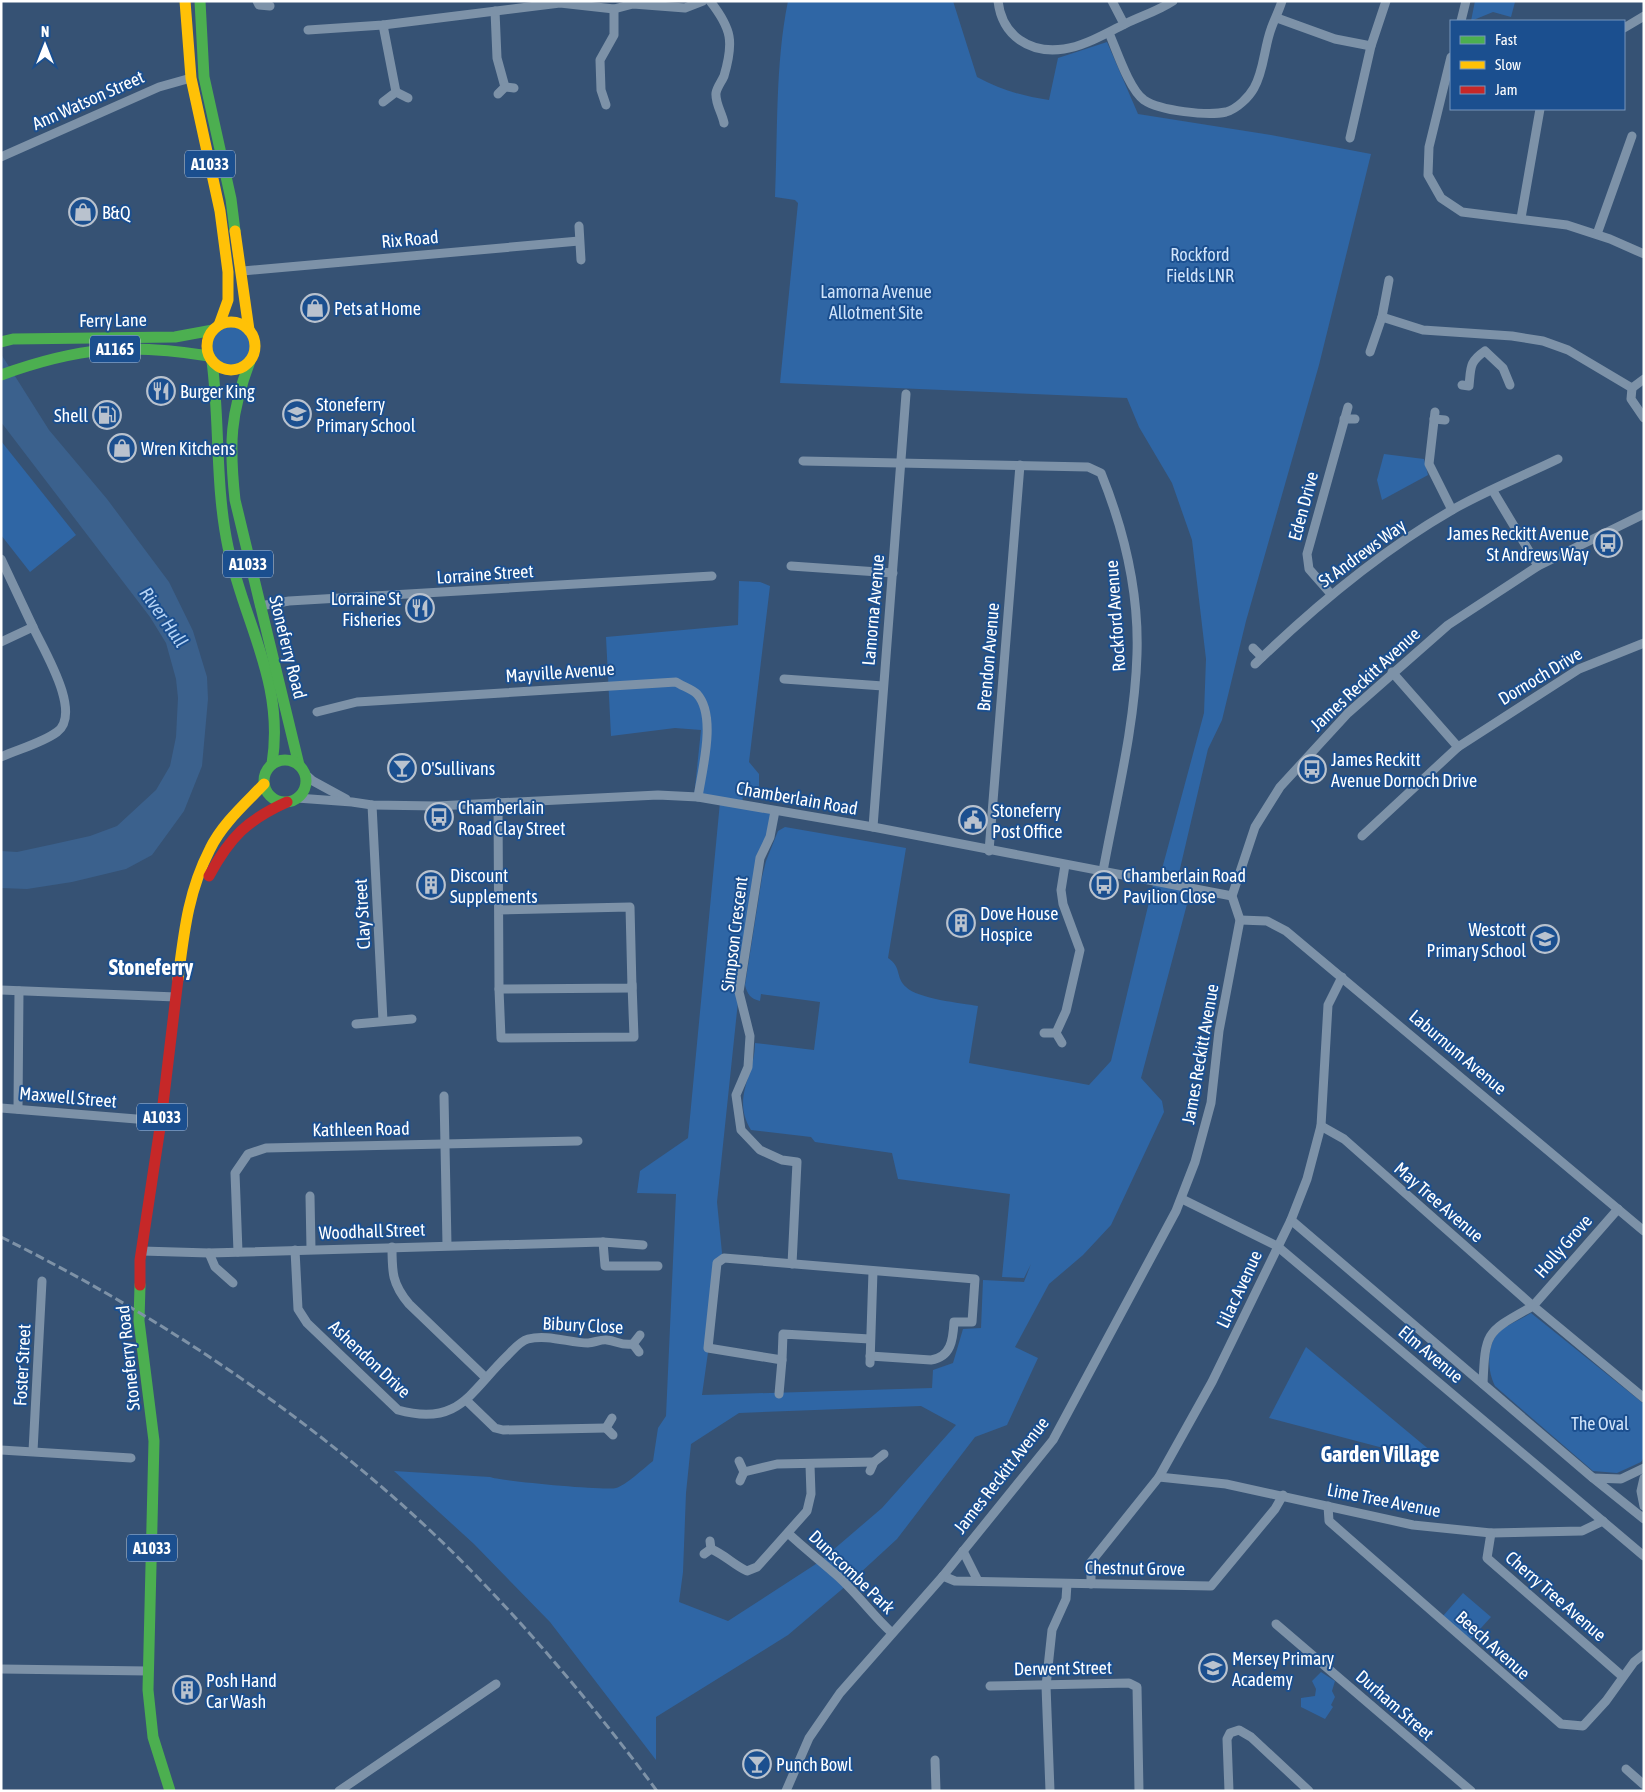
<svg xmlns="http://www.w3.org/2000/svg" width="1645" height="1792" viewBox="0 0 1645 1792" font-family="'Asap Condensed',sans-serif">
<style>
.green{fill:#2f66a5;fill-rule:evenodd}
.water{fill:#3b618d}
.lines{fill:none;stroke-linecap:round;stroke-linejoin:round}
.street{stroke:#7d92a8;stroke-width:9}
.fast{stroke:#4caf50;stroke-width:11}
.slow{stroke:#ffc107;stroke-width:11}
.jam{stroke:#c62828;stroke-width:11}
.rail{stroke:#7e92a7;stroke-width:3;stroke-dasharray:9 4;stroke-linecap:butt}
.labels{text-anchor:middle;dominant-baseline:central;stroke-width:4;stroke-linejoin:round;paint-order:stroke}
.shield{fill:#1b4f8f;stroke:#bbcadd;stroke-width:1}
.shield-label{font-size:16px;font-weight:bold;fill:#fff}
.street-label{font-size:18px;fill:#fff;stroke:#1b4f8f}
.poi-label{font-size:18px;fill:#fff;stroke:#1b4f8f;text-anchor:start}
.park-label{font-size:18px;fill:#cfe3fa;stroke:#1b4f8f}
.water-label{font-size:19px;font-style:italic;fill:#b5d3f5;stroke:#1b4f8f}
.district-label{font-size:22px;font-weight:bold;fill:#fff;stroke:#1b4f8f}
</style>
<rect width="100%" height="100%" fill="#365274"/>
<g class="green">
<path d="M 788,1 L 953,1 L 977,77 C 1001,90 1022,96 1049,100 L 1058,58 L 1107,42 L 1138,114 L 1271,135 L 1371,154 L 1319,365 L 1246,621 L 1222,720 L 1208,749 L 1179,873 L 1162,869 L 1204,713 L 1206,659 L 1192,540 L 1172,483 L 1139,427 L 1127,398 L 780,383 L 798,203 L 795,200 L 775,197 C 778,132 775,65 788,1 Z"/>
<polygon points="1475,1 1512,1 1515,2 1511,17 1493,12 1471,21"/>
<circle cx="231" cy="346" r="19"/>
<polygon points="1,441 76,535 30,572 1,535"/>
<polygon points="1384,454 1424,459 1428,475 1382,500 1377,480"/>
<path d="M 739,581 L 760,582 L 770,586 L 749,762 L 759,774 L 759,792 L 742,789 L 743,805 L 775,811 L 760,858 L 739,992 L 717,1202 L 722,1253 L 702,1395 L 932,1388 L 933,1370 L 953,1363 L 963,1329 L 981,1328 L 983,1280 L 1024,1282 L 1031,1264 L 1024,1278 L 1002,1277 L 1010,1194 L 898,1179 L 892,1153 L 815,1142 L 811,1137 L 751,1130 C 731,1097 755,1076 755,1043 L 814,1050 L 820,1002 L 761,994 L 760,1001 C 751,999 747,994 745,985 L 762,877 L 766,861 L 778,831 L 785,827 L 906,848 L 888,958 C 902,967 895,977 906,987 C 918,999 961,1003 978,1006 L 969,1063 L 1089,1085 L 1111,1061 L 1154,881 L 1191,889 L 1141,1078 L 1162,1101 L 1164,1112 L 1111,1225 L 1083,1255 L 1049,1284 L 1015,1347 L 1038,1358 L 1007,1425 L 975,1437 L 897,1539 L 847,1585 L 788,1635 L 656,1717 L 656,1760 L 550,1622 L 474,1544 L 394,1471 L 490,1477 C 499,1481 607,1491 616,1488 C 625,1486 644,1468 653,1461 L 658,1428 L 666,1416 L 676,1194 L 637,1193 L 640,1171 L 688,1138 L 720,802 L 694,797 L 701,730 L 675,728 L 611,736 L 606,637 L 738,625 ZM 921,1406 L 956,1425 L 882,1508 L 819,1562 L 728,1621 L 679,1602 L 683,1572 L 686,1493 L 691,1444 L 739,1413 Z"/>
<path d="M 1531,1313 L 1644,1404 L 1644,1457 L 1641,1462 L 1617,1473 L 1593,1471 L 1495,1386 C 1487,1371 1486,1344 1500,1331 C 1509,1324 1522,1319 1531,1313 Z"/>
<polygon points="1306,1347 1432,1452 1435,1456 1434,1459 1429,1460 1269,1418"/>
<polygon points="1463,1593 1491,1617 1470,1640 1443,1616"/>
<polygon points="1321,1672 1335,1681 1332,1691 1335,1697 1331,1705 1333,1707 1325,1719 1301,1707 1301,1698 1315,1696 1316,1689 1312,1681"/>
</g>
<polygon class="water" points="1,354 49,430 107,499 169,582 193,631 207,677 208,699 202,766 184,811 152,855 126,869 72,882 27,889 1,888 1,851 17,852 54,844 90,836 117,826 156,790 170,766 176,737 178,698 176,679 166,643 150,617 1,422"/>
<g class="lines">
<g class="street">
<polyline points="257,1 259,5 270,6"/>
<path d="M 710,1 C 732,29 734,42 724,76 C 722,81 717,87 716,93 C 715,103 722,113 724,123"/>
<path d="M 998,1 C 1002,36 1030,54 1064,49 C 1085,46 1106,33 1125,24 C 1141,16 1158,11 1173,1"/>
<polyline points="1112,1 1124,24"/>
<polyline points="495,11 497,58 505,87"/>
<polyline points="1277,18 1335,39 1371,46"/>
<polyline points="1461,21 1466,1"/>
<polyline points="383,25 396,92"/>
<polyline points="1624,28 1644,16"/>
<polyline points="308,30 383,25 560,3 614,9 633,4 685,8 703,1"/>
<path d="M 1109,33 C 1117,51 1129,89 1144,100 C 1160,111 1208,116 1226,112 C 1237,109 1249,97 1254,88 C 1264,71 1264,48 1271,29 C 1274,20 1279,11 1282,1"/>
<polyline points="1451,57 1429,147 1428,175 1441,198 1462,212 1567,225 1610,239 1644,254"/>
<polyline points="498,94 505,87 514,88"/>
<polyline points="383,102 396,92 408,98"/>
<polyline points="606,105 601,90 600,60 614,35 614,9"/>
<polyline points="1350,138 1371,46 1386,1"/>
<polyline points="1,157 159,87 191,78"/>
<polyline points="1521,218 1540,109"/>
<polyline points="579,226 581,260"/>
<polyline points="1597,234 1632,136"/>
<polyline points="243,271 579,241"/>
<polyline points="1382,317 1423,330 1512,336 1543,341 1568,350 1632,388"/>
<polyline points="1370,352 1382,317 1389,280"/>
<path d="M 1462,385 L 1469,386 C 1471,367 1469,362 1485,351 L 1503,368 L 1510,385"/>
<polyline points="1632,388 1631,399 1644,418"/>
<polyline points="1632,388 1644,379"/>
<polyline points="1435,412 1429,464 1452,510"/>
<polyline points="1344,419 1355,419"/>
<polyline points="1434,419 1445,420"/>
<path d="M 803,461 L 1088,467 L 1101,473 C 1124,530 1139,591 1137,654 C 1135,726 1116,800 1103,871"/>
<polyline points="1493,491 1538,566"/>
<polyline points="1,559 33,627"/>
<polyline points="791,566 893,573"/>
<polyline points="1331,594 1309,569 1307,554 1348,407"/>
<polyline points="260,606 289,601 712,576"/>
<path d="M 1,642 L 33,627 C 43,649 83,713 57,732 C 42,743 19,749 1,757"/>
<polyline points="1253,648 1262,657"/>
<path d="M 1255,664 C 1315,606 1379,552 1452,510 C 1485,491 1523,476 1558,459"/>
<polyline points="1392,672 1458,747"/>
<polyline points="784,679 883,686"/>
<path d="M 317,712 L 357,702 L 676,682 C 682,686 692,689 697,694 C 717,716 702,770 698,797"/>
<polyline points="304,773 313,781 346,799"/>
<polyline points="297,798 352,802 372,805 437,806 658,795 698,797 873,827 1232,896"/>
<polyline points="498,802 499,989 632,988 630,907 499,910"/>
<polyline points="372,805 383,1021"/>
<polyline points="775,811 770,837 760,858 739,992 750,1036 748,1067 736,1095 741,1130 760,1150 782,1160 797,1162 792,1264"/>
<polyline points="873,827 906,394"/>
<polyline points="1362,836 1458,747 1579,669 1644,643"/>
<polyline points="989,851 1020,465"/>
<polyline points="1240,920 1267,921 1286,931 1644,1231"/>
<polyline points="499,989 501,1038 634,1037 632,984"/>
<polyline points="1,990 176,997"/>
<polyline points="356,1024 412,1019"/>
<polyline points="1044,1033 1056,1033 1062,1043"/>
<polyline points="1056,1033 1066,1011 1080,950 1063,904 1061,890 1065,865"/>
<polyline points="444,1096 447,1245"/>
<polyline points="1,1108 161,1121"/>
<polyline points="18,1109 19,991"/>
<polyline points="1321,1126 1344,1139 1533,1306 1618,1209"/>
<polyline points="310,1196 311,1249"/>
<polyline points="1182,1199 1277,1246 1644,1556"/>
<polyline points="1291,1220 1593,1478 1644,1519"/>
<polyline points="603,1242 605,1266 658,1266"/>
<path d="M 392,1247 C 392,1272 392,1284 409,1304 L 486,1378"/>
<path d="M 295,1250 L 298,1309 L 307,1323 L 398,1410 C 459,1427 470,1392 507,1356 C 513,1350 520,1341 528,1339 C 548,1334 570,1343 588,1343 C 594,1343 601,1339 607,1340 C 617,1341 621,1346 633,1344"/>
<polyline points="142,1251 209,1253 603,1242 643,1245"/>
<polyline points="238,1252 235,1173 248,1154 266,1148 578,1141"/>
<polyline points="209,1253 215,1267 233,1283"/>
<polyline points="639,1352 633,1344 640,1335"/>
<path d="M 870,1356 L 931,1360 C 951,1357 953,1340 954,1322 L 972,1322 L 975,1279 L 724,1258 L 717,1263 L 708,1348 L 782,1360 L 783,1334 L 870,1339"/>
<polyline points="870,1363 873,1271"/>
<path d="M 1483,1384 C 1485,1330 1487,1332 1533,1306 L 1644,1398"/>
<polyline points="779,1394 782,1360"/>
<polyline points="467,1401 495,1428 503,1430 606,1428"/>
<polyline points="612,1418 606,1428 613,1435"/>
<polyline points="1,1450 131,1458"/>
<polyline points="33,1451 42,1281"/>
<polyline points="739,1461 744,1472 740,1481"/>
<polyline points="870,1471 874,1462 884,1454"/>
<polyline points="744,1472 777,1464 874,1462"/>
<polyline points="1159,1477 1226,1484 1413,1525 1491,1533 1582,1531 1603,1521"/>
<polyline points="1593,1478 1621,1479 1644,1468"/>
<polyline points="1644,1478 1641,1491 1644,1506"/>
<polyline points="1328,1506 1329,1521 1561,1724 1583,1726 1606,1701 1634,1662 1644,1654"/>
<polyline points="1491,1533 1487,1558 1622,1676"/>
<path d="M 789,1534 C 803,1547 818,1559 833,1572 C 855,1590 871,1614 892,1633"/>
<path d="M 711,1549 C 725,1555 734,1565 747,1571 L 757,1567 L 807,1511 L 811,1494 L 810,1465"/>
<polyline points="963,1551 978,1581"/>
<polyline points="704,1554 711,1549 710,1541"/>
<polyline points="943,1576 955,1581 1211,1586 1275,1509 1283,1495"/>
<polyline points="1091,1584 1091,1562 1159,1477 1212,1382 1291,1220 1307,1179 1321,1126 1328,1005 1342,977"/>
<polyline points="1276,1624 1471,1791"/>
<polyline points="1,1669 148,1671"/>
<polyline points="990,1686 1129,1683 1137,1687 1139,1791"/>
<polyline points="935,1760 936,1791"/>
<polyline points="1626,1769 1644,1785"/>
<polyline points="339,1791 496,1684"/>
<polyline points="786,1791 809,1738 840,1693 943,1576 1053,1440 1176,1211 1195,1162 1211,1103 1219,1031 1240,920 1232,896 1255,827 1280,787 1348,713 1448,625 1538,566 1644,514"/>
<polyline points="1050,1791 1046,1686 1052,1630 1066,1599 1067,1584"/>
<polyline points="1229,1791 1227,1739 1230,1733 1239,1730 1251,1737 1309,1791"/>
</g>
<g class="fast">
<polyline points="200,1 204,77 231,199 235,231"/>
<polyline points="1,342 13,339 175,337 213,330"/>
<path d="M 212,361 C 220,423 215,485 228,547 C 244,623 285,682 272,764"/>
<path d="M 250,361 C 230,414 229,444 235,500 L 299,765"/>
<path d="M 1,375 C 78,347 129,343 209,356"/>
<circle cx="285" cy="781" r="21"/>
<polyline points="140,1285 139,1321 154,1441 148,1690 153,1737 170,1791"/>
</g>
<g class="slow">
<polyline points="185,1 191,78 220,211 228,272 228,300 219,325"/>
<polyline points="235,231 249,330"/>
<circle cx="231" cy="346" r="24"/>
<path d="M 178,979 C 184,932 188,892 210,849 C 222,824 245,804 264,784"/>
</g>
<g class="jam">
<path d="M 209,876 C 230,837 247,820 287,802"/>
<polyline points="140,1285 140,1260 161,1121 178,979"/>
</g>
<path class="rail" d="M 1,1237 C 144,1308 279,1396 399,1502 C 493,1585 582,1690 657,1791"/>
</g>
<defs>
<symbol id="shop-ring" viewBox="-11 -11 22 22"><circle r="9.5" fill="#1b4f8f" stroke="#b9c2ce" stroke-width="1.5"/><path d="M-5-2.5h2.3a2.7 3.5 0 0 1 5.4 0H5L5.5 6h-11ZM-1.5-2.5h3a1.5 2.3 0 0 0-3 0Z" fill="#b9c2ce"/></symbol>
<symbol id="restaurant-ring" viewBox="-11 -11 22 22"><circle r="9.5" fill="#1b4f8f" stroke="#b9c2ce" stroke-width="1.5"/><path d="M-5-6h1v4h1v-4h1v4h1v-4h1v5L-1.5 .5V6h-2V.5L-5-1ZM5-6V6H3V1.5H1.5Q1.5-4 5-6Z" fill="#b9c2ce"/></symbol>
<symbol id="school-ring" viewBox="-11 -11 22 22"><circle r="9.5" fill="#1b4f8f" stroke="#b9c2ce" stroke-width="1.5"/><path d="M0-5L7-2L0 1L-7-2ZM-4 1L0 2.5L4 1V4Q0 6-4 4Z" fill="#b9c2ce"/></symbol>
<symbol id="fuel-ring" viewBox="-11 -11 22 22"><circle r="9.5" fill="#1b4f8f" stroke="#b9c2ce" stroke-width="1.5"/><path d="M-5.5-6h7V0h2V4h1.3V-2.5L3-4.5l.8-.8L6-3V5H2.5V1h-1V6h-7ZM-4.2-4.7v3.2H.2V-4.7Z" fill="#b9c2ce"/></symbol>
<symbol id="bus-ring" viewBox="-11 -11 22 22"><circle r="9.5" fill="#1b4f8f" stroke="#b9c2ce" stroke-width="1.5"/><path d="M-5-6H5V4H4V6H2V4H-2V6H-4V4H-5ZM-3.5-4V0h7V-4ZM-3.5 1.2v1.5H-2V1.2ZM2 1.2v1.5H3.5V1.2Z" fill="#b9c2ce"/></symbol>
<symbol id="bar-ring" viewBox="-11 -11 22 22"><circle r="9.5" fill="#1b4f8f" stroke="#b9c2ce" stroke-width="1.5"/><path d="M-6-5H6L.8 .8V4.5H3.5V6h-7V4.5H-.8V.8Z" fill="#b9c2ce"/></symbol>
<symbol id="civic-ring" viewBox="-11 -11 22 22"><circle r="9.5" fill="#1b4f8f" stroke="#b9c2ce" stroke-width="1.5"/><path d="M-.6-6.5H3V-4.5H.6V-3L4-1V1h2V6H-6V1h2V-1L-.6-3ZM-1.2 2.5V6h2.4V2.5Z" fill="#b9c2ce"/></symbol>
<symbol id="building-ring" viewBox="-11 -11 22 22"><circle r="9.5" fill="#1b4f8f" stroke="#b9c2ce" stroke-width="1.5"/><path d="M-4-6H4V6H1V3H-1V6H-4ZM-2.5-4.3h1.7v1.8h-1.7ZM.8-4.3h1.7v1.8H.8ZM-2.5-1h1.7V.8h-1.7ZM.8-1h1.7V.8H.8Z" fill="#b9c2ce"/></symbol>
</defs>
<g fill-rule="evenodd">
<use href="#shop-ring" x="67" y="196" width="32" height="32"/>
<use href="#shop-ring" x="299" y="292" width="32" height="32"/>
<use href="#restaurant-ring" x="145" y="375" width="32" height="32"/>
<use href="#school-ring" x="281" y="398" width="32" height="32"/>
<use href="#fuel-ring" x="91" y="399" width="32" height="32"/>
<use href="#shop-ring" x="106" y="432" width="32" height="32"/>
<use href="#bus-ring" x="1592" y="527" width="32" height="32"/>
<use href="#restaurant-ring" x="404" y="592" width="32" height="32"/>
<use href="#bar-ring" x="386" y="752" width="32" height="32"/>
<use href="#bus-ring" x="1296" y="753" width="32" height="32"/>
<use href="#bus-ring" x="423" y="801" width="32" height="32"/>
<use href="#civic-ring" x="957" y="804" width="32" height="32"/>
<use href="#building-ring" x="415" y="869" width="32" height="32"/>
<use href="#bus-ring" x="1088" y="869" width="32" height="32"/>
<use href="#building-ring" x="945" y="907" width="32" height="32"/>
<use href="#school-ring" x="1529" y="923" width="32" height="32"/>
<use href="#school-ring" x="1197" y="1652" width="32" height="32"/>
<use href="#building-ring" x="171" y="1674" width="32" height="32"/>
<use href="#bar-ring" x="741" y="1748" width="32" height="32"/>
</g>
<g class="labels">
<g class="shield">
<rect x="185" y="150.5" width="50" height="27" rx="4"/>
<rect x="90" y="335.5" width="50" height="27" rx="4"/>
<rect x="223" y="550.5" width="50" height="27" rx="4"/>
<rect x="137" y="1103.5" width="50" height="27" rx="4"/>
<rect x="127" y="1534.5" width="50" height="27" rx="4"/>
</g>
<g class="shield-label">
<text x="210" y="164">A1033</text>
<text x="115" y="349">A1165</text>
<text x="248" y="564">A1033</text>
<text x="162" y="1117">A1033</text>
<text x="152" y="1548">A1033</text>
</g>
<g class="street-label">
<text transform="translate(88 100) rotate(-24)">Ann Watson Street</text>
<text transform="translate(410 239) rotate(-5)">Rix Road</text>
<text transform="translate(113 320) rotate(-1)">Ferry Lane</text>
<text transform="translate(1303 506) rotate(-75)">Eden Drive</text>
<text transform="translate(1362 553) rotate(-36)">St Andrews Way</text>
<text transform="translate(485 574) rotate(-4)">Lorraine Street</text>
<text transform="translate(873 610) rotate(-85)">Lamorna Avenue</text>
<text transform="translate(1115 616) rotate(-94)">Rockford Avenue</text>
<text transform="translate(288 647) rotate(76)">Stoneferry Road</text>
<text transform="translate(988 657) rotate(-85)">Brendon Avenue</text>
<text transform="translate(560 672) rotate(-4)">Mayville Avenue</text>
<text transform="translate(1540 676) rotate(-31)">Dornoch Drive</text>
<text transform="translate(1365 679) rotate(-43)">James Reckitt Avenue</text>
<text transform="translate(797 798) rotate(10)">Chamberlain Road</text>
<text transform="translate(362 914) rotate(-93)">Clay Street</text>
<text transform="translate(734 934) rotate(-83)">Simpson Crescent</text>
<text transform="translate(1458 1052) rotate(40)">Laburnum Avenue</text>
<text transform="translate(1200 1054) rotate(-80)">James Reckitt Avenue</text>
<text transform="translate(68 1097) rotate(5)">Maxwell Street</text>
<text transform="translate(361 1129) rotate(-1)">Kathleen Road</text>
<text transform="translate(1439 1202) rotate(41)">May Tree Avenue</text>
<text transform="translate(372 1231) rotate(-2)">Woodhall Street</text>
<text transform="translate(1563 1246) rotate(-49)">Holly Grove</text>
<text transform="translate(1239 1289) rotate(-65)">Lilac Avenue</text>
<text transform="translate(583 1325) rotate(3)">Bibury Close</text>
<text transform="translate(1431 1354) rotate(40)">Elm Avenue</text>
<text transform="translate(128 1358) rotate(-96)">Stoneferry Road</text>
<text transform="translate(370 1359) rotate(43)">Ashendon Drive</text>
<text transform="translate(22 1365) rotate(-87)">Foster Street</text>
<text transform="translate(1001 1475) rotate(-52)">James Reckitt Avenue</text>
<text transform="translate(1384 1500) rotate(11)">Lime Tree Avenue</text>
<text transform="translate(1135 1568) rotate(1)">Chestnut Grove</text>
<text transform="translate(852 1572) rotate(44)">Dunscombe Park</text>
<text transform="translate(1556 1596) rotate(41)">Cherry Tree Avenue</text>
<text transform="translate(1493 1645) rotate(42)">Beech Avenue</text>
<text transform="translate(1063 1668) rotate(-1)">Derwent Street</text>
<text transform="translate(1395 1705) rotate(41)">Durham Street</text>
</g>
<g class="poi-label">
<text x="102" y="212">B&amp;Q</text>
<text x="334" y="308">Pets at Home</text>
<text x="180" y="391">Burger King</text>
<text x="316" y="404">Stoneferry<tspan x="316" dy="21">Primary School</tspan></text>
<text x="88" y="415" text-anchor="end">Shell</text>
<text x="141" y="448">Wren Kitchens</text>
<text x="1589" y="533" text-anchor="end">James Reckitt Avenue<tspan x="1589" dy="21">St Andrews Way</tspan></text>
<text x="401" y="598" text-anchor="end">Lorraine St<tspan x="401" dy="21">Fisheries</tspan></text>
<text x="1331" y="759">James Reckitt<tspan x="1331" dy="21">Avenue Dornoch Drive</tspan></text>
<text x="421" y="768">O'Sullivans</text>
<text x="458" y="807">Chamberlain<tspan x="458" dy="21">Road Clay Street</tspan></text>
<text x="992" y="810">Stoneferry<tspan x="992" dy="21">Post Office</tspan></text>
<text x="450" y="875">Discount<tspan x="450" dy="21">Supplements</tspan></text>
<text x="1123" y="875">Chamberlain Road<tspan x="1123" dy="21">Pavilion Close</tspan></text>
<text x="980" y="913">Dove House<tspan x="980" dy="21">Hospice</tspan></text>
<text x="1526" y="929" text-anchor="end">Westcott<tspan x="1526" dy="21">Primary School</tspan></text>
<text x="1232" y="1658">Mersey Primary<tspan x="1232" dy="21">Academy</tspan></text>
<text x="206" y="1680">Posh Hand<tspan x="206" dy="21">Car Wash</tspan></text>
<text x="776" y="1764">Punch Bowl</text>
</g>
<g class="park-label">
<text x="1200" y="254">Rockford<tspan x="1200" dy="21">Fields LNR</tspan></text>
<text x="876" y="291">Lamorna Avenue<tspan x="876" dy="21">Allotment Site</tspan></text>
<text x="1600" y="1423">The Oval</text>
</g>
<g class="water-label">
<text transform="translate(164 617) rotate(55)">River Hull</text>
</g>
<g class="district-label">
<text x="151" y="967">Stoneferry</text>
<text x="1380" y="1454">Garden Village</text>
</g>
</g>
<rect width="1645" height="1792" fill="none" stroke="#ffffff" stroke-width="5"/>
<rect x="1450" y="20" width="175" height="90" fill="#1b4f8f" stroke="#7695bc"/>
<rect x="1460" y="36" width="25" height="8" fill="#4caf50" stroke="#7695bc"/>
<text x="1495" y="45" font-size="15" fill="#ffffff">Fast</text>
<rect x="1460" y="61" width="25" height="8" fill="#ffc107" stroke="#7695bc"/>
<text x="1495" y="70" font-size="15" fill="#ffffff">Slow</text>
<rect x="1460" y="86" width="25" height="8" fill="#c62828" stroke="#7695bc"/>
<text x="1495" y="95" font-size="15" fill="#ffffff">Jam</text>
<g transform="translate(45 45)" stroke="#1b4f8f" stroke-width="4" paint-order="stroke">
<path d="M0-4L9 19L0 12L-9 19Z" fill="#ffffff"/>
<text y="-8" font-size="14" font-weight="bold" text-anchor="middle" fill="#ffffff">N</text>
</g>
</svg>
